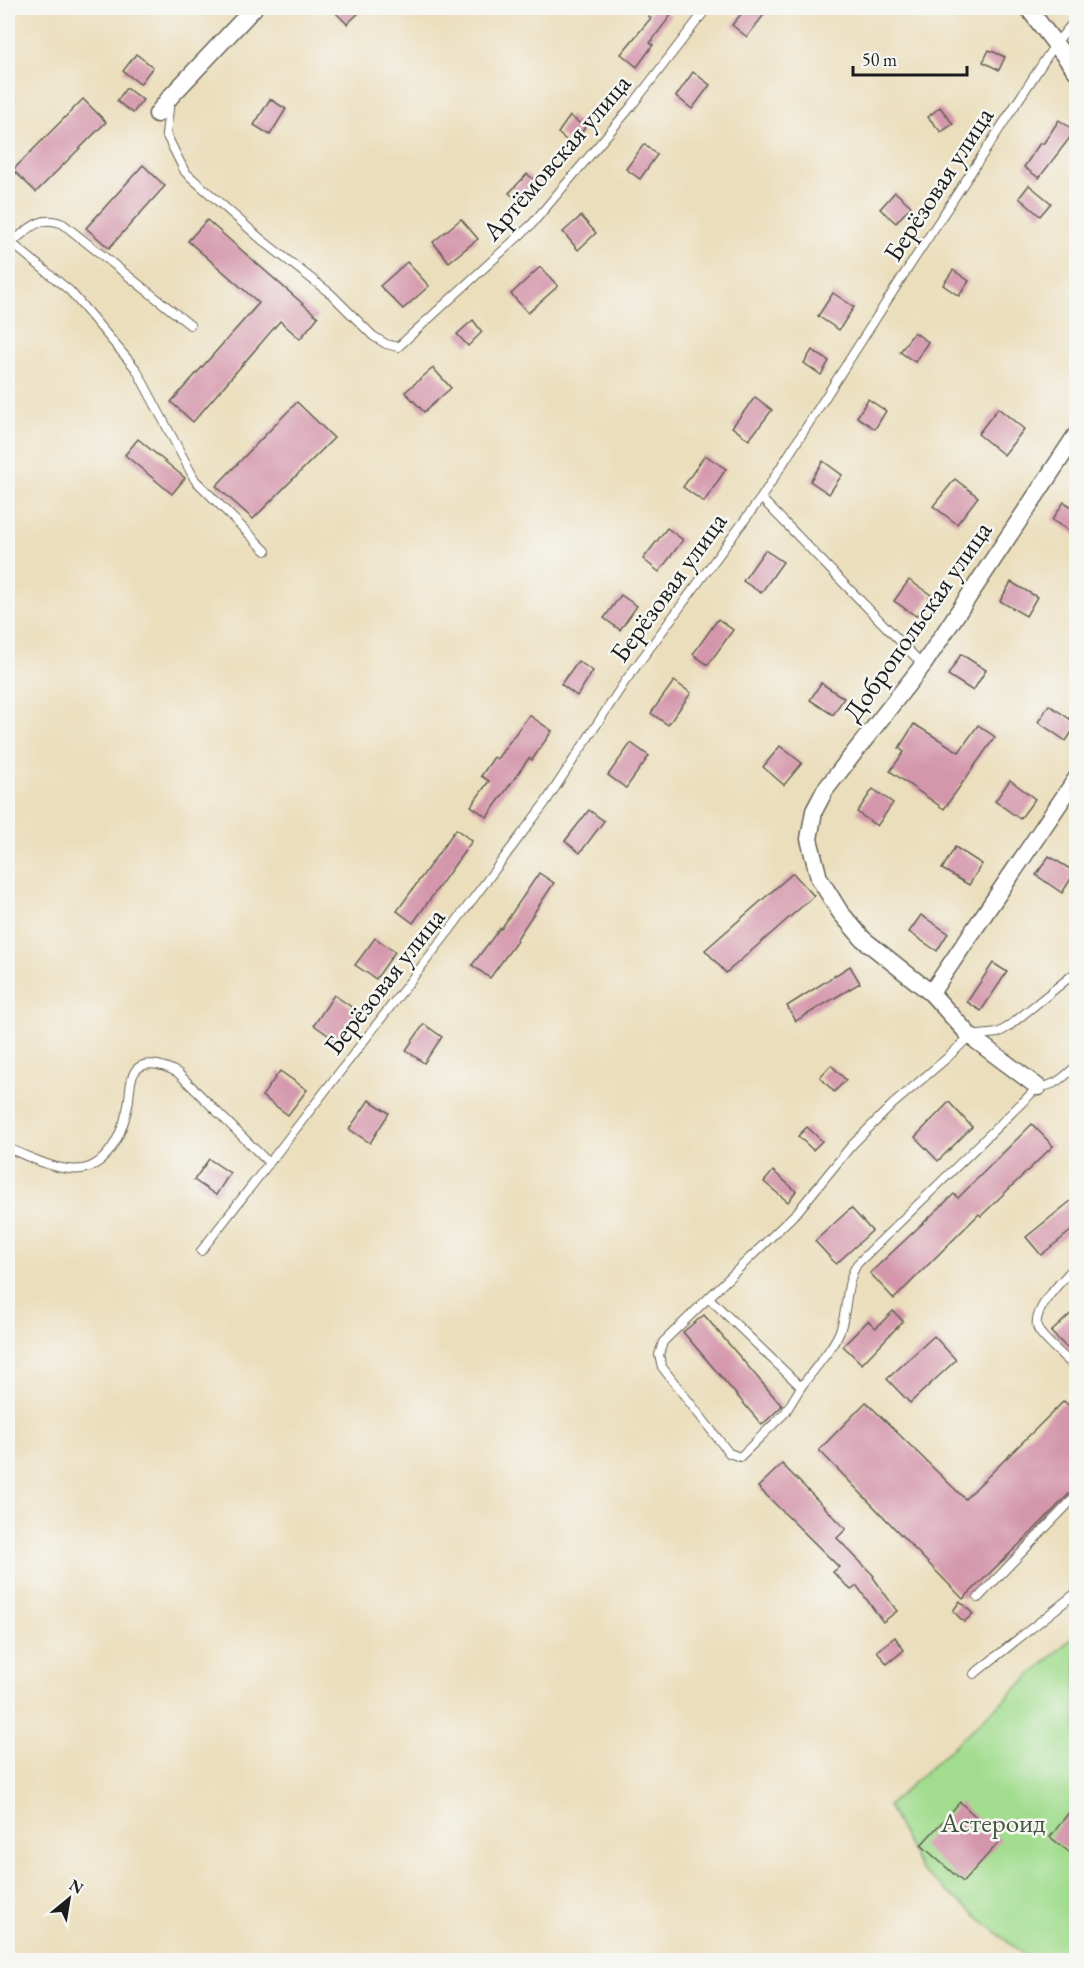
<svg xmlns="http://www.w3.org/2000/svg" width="1084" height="1968" viewBox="0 0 1084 1968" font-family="'EB Garamond',serif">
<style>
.green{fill:#a2dd8f;stroke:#5f7c56;stroke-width:1.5}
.building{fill:#d496ab}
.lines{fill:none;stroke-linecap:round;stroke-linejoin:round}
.service-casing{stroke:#646054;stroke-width:10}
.minor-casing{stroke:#646054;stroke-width:19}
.service{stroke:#fff;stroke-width:8}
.minor{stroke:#fff;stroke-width:16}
.labels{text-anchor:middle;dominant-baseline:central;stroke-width:5;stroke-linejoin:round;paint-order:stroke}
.street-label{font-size:27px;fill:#1c1c1c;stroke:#f6f6f2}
.park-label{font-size:27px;fill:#44563e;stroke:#f6f6f2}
</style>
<rect width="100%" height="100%" fill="#f6f6f2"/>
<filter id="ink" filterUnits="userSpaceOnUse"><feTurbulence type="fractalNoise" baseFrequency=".0167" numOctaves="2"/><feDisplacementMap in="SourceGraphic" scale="12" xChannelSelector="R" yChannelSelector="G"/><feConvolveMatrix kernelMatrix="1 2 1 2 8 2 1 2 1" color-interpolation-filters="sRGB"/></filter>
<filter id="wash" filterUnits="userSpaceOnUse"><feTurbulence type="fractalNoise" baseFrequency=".008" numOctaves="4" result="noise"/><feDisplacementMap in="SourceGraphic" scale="24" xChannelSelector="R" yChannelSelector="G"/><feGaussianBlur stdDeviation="1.35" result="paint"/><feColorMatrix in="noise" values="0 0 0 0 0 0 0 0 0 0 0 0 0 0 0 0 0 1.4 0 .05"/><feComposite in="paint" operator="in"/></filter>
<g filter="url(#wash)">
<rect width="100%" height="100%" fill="#ebdebc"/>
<polygon class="green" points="1076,1634 1076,1960 1030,1960 921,1870 888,1806"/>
<g id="blocks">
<g class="building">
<polygon points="331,8 364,8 347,24"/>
<polygon points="654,8 660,8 671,15 650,43 653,45 637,67 621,54 651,18 648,16"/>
<polygon points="746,8 769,8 747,37 732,25"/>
<polygon points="989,50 1005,57 999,70 983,62"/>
<polygon points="136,54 153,67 140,84 123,71"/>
<polygon points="693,72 710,85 692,109 676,96"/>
<polygon points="126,88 143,100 133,113 117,101"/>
<polygon points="83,99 106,122 36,192 13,170"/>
<polygon points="270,99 286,109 270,135 254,125"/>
<polygon points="940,107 953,124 941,132 928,117"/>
<polygon points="570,116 585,127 573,146 558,133"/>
<polygon points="1059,120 1075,131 1039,178 1024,167 1040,143 1043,144"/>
<polygon points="644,144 657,155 640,179 626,169"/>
<polygon points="143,165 165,186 109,248 86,228"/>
<polygon points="527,174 541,185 524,206 509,193"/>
<polygon points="1029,185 1051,203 1040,216 1019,198"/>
<polygon points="895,192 911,206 896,223 880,209"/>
<polygon points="581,216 596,233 578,250 563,232"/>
<polygon points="461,219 478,239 449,262 433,242"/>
<polygon points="207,220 318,317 300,339 280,321 193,422 171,402 259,303 188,241"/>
<polygon points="407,262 429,286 403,309 380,286"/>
<polygon points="540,267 558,286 528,313 511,294"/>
<polygon points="953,270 969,281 959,296 943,285"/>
<polygon points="833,293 854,307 839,330 818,316"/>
<polygon points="473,320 482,332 468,346 457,334"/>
<polygon points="914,332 928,342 915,362 900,352"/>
<polygon points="812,350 829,361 821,375 804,363"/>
<polygon points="433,368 451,388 424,412 405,392"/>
<polygon points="755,397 772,410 749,440 732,427"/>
<polygon points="868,399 886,411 875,429 857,417"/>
<polygon points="297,402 334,438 253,519 216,486"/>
<polygon points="998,408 1024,429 1004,455 978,434"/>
<polygon points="138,439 185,478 172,494 125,455"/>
<polygon points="705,455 726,469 704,502 683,487"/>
<polygon points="823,461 842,475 829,494 810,481"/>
<polygon points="955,479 978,497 957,524 933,506"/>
<polygon points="1064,502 1077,510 1077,536 1052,520"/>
<polygon points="667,528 683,540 659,572 643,559"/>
<polygon points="765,550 783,562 761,593 743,581"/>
<polygon points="909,580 931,595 916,616 894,601"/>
<polygon points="1011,582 1037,597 1026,616 1000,601"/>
<polygon points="621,595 637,606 620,630 604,618"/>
<polygon points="718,619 733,630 708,665 693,654"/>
<polygon points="961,654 986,670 973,691 948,675"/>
<polygon points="578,661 593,671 577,696 561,684"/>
<polygon points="674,681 691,693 668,725 651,713"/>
<polygon points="821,683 844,698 833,715 810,700"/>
<polygon points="1049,705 1077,724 1066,741 1038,722"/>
<polygon points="529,715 552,731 532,760 529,758 487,817 471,806 489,781 481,776 494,757 497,759"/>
<polygon points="914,724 959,752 978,725 995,737 944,809 890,771 904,752 899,748"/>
<polygon points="631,743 649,756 626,788 608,775"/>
<polygon points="780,746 802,763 784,785 763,767"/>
<polygon points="1010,780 1035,799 1020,819 995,801"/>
<polygon points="873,789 893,803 877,826 857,812"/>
<polygon points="589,810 604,821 580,853 565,841"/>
<polygon points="456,829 472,841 413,923 397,911"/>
<polygon points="955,847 982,864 969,885 942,869"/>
<polygon points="1049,856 1075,872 1062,893 1036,875"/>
<polygon points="539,873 554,883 516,940 517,941 490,978 472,965 500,928 501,929"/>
<polygon points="793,873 814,896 726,973 705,950"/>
<polygon points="921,915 948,933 937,951 909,932"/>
<polygon points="375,938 395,952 376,979 355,965"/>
<polygon points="993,963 1007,972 981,1011 967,1002"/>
<polygon points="850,966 860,983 796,1021 787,1006"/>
<polygon points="334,995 359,1012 338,1042 314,1025"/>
<polygon points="424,1024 442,1037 424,1063 406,1050"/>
<polygon points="831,1065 846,1080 834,1092 820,1077"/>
<polygon points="280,1071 307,1090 288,1115 262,1096"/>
<polygon points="369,1100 389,1113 370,1143 349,1129"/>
<polygon points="949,1102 972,1127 938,1161 915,1137"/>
<polygon points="1032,1124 1053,1146 981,1216 979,1214 894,1299 870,1273 954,1194 958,1198"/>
<polygon points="807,1127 822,1141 813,1150 798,1136"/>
<polygon points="209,1159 230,1173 216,1195 194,1180"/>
<polygon points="773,1171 796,1191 788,1202 764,1182"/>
<polygon points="1077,1196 1077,1226 1041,1255 1026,1237"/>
<polygon points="851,1208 872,1231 836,1264 815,1241"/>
<polygon points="1077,1308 1077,1358 1051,1332"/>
<polygon points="893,1311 903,1321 862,1364 843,1346 868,1321 876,1328"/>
<polygon points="704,1315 782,1406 762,1425 683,1332"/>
<polygon points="934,1336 956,1360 910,1403 887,1379"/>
<polygon points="1064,1401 1077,1413 1077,1490 1071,1492 1032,1532 963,1599 819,1450 866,1402 965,1499"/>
<polygon points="782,1464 846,1529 837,1538 874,1576 873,1577 897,1611 883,1622 857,1586 851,1590 833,1572 839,1567 758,1487"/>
<polygon points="960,1601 973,1614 964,1622 953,1611"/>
<polygon points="895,1637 904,1650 887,1664 877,1651"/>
<polygon points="960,1802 1001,1840 963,1882 921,1845"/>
<polygon points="1077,1802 1077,1858 1050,1837"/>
</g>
</g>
</g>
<g filter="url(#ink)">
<use href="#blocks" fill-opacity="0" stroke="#646054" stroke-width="1.5"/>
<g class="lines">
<defs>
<g id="service">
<polyline points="170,101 166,134 185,172 262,240 331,294 373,336 386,344 398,347 532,224 630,108 707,8"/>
<polyline points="8,240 70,291 136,369 195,480 266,551"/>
<path d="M 11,243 C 29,229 40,214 63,224 L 190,325"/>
<polyline points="761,498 923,665"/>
<path d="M 8,1148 C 29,1157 58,1172 82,1169 C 108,1165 122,1133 127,1110 C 130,1100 129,1089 132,1078 C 138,1056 164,1065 178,1073 L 268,1162"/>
<polyline points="201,1251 449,931 545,803 626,680 761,498 901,279 1056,43 1076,19"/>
<path d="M 1076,1265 C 1065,1278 1027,1313 1039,1331 C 1047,1343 1066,1358 1076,1368"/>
<polyline points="709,1298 801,1387 785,1413 740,1457 729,1453 662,1367 659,1355 663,1342 798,1211 851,1146 893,1104 947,1058 970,1036 998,1033 1008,1027 1076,972"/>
<path d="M 801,1387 C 813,1370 834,1348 841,1328 C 848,1307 845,1284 857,1264 L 1038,1087 C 1056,1086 1064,1077 1076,1066"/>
<polyline points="978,1598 1076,1496"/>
<polyline points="974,1674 1076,1593"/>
</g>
<g id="minor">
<polyline points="1028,8 1076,71"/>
<polyline points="157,114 171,96 254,8"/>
<polyline points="931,993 1076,779"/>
<polyline points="1038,1087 970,1036 931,993 863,939 840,912 819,878 809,839 814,811 825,790 923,665 1076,435"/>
</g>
</defs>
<use href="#service" class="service-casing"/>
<use href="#minor" class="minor-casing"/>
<use href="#service" class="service"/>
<use href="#minor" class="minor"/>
</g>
</g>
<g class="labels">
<g class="street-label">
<text transform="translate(556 157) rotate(-49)">Артёмовская улица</text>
<text transform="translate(938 184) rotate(-57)">Берёзовая улица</text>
<text transform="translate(668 587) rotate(-54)">Берёзовая улица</text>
<text transform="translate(917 621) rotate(-55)">Добропольская улица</text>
<text transform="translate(384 981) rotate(-52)">Берёзовая улица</text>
</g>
<g class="park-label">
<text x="993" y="1822">Астероид</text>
</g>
</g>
<rect width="1084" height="1968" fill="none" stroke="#f6f6f2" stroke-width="30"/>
<g transform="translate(69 1899) rotate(30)" stroke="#f6f6f2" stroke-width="4.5" paint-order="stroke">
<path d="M0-4.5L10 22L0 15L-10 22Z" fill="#1c1c1c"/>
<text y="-9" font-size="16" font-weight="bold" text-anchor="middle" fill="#1c1c1c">N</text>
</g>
<path d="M853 66v9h114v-9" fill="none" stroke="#1c1c1c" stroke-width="3"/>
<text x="862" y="66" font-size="18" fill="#1c1c1c" stroke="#f6f6f2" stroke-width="4.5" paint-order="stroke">50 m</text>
</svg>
